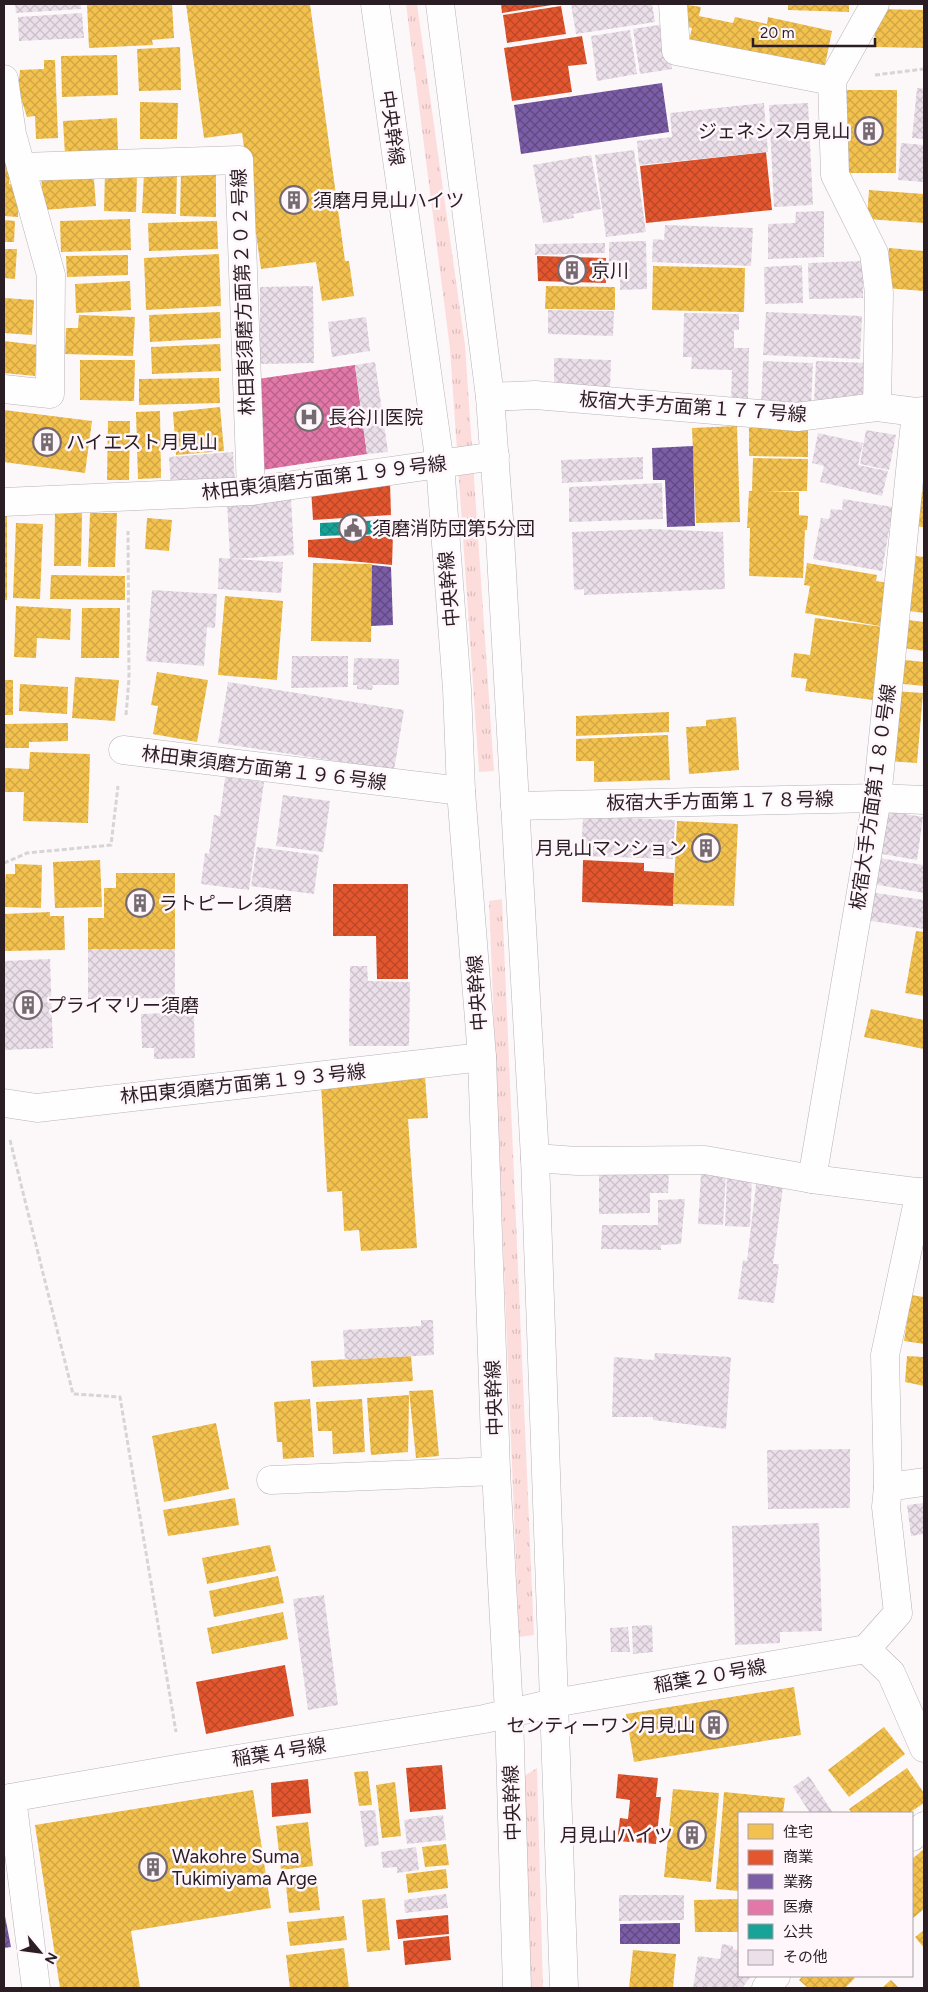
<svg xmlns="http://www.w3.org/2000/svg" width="928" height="1992" viewBox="0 0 928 1992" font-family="Figtree,'Noto Sans JP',sans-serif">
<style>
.grass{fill:url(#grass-tufts)}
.homes{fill:url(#homes-cross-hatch)}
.shops{fill:url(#shops-cross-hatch)}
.offices{fill:url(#offices-cross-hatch)}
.health{fill:url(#health-cross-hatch)}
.public{fill:url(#public-cross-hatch)}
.building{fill:url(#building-cross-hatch)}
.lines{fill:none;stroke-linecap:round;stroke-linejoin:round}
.minor-casing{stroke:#b9b2b6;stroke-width:29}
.path{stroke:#d7d4d5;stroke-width:3;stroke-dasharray:5 2.5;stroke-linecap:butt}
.minor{stroke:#fffefe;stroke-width:28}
.labels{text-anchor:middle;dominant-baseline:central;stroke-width:5;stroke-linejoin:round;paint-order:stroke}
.street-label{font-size:19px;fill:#2a1e24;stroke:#fef6fa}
.poi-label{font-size:19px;fill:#2a1e24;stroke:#fef6fa;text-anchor:start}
</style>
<defs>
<pattern id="grass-tufts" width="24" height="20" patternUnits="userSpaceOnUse" patternTransform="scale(1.25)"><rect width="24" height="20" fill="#fddddb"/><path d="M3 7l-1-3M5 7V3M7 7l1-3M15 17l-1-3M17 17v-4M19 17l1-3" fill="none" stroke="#d9bdbc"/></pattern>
<pattern id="homes-cross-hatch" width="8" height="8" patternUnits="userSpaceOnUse" patternTransform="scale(1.25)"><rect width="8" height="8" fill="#f2c14e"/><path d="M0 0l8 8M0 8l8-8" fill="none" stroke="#d0a544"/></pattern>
<pattern id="shops-cross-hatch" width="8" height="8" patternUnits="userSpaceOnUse" patternTransform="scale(1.25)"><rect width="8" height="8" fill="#e4572e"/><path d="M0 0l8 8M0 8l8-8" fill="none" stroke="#b94727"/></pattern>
<pattern id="offices-cross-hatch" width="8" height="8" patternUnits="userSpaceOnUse" patternTransform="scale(1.25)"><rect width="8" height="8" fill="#7b5ea7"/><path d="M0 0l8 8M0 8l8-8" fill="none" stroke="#604980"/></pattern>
<pattern id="health-cross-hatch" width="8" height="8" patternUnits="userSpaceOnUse" patternTransform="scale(1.25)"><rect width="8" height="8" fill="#e377a8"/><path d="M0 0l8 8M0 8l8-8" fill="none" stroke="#b86189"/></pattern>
<pattern id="public-cross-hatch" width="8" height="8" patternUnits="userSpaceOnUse" patternTransform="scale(1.25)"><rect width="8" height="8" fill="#17a398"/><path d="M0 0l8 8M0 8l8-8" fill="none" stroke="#15847c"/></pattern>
<pattern id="building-cross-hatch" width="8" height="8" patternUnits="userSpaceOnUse" patternTransform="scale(1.25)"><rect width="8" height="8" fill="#ebe0ea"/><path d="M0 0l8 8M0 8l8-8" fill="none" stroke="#cac0c9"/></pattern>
</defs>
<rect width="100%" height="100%" fill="#fcf8fa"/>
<g class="grass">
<polygon points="406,4 417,4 465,345 494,771 479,772 450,349"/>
<polygon points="502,899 534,1635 519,1637 489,901"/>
<polygon points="537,1768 543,1988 526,1988 521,1778"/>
</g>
<g class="homes">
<polygon points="87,4 172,4 174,38 152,40 153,45 89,48"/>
<polygon points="186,4 310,4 345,261 349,261 354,296 322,301 316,262 261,269 242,133 204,138"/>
<polygon points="681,4 701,7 699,16 733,23 735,17 767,24 768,17 832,31 824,70 689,41 692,28 684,26"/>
<polygon points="788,4 849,4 849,12 788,10"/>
<polygon points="876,9 924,10 924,48 874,47"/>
<polygon points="180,47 181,90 139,91 137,49"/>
<polygon points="117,55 118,95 62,97 61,56"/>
<polygon points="44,60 55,60 58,138 36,139 35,116 27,117 18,89 20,70 44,69"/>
<polygon points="842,90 897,90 896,173 841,173"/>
<polygon points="140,102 178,103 177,139 140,139"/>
<polygon points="117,118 118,152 65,155 63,121"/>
<polygon points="4,146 12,147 9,184 19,185 18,217 4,216"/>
<polygon points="93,167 96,206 43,210 41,171"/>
<polygon points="105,173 137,174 136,212 104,211"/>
<polygon points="144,173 177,174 176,214 142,213"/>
<polygon points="181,175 216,175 216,217 180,216"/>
<polygon points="869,190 924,194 924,223 867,219"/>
<polygon points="130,219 131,250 61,252 60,221"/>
<polygon points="4,220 15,221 14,242 4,242"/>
<polygon points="217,221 218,249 149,251 148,223"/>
<polygon points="889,248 924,251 924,291 885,288"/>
<polygon points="4,249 17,249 15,279 4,278"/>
<polygon points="219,254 221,306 146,310 144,258"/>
<polygon points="128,255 128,275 67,277 66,256"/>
<polygon points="653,266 745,268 744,312 652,310"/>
<polygon points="130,281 131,310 76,313 75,284"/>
<polygon points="546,286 615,287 615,310 545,309"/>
<polygon points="4,298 34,300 32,335 4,333"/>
<polygon points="220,312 221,338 150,342 149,315"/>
<polygon points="79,315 135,317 133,356 65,354 66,328 78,328"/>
<polygon points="4,341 38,345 35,376 4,373"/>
<polygon points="220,344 221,371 152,374 151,347"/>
<polygon points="80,360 135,360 134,401 80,400"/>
<polygon points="219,378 220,403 139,405 139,379"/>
<polygon points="220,407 224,451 176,455 173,412"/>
<polygon points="4,410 92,421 85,473 4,462"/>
<polygon points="160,411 161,478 138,479 136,412"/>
<polygon points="108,421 130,421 129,480 107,480"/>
<polygon points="737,426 740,522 696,523 692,428"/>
<polygon points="749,428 808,428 808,457 749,456"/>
<polygon points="753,458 808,459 807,491 764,491 799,492 799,515 808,516 807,530 805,530 803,578 749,576 750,528 747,528 749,491 752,491"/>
<polygon points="913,491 924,492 924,527 909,526"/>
<polygon points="55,512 82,512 81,566 54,566"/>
<polygon points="90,513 117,513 115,567 88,567"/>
<rect x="4" y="516" width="3" height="84"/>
<polygon points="147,518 172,520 169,551 145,549"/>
<polygon points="16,523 43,524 40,599 13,598"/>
<polygon points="916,556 924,557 924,613 909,611"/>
<polygon points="313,563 372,564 371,642 311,641"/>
<polygon points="807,563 877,575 876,581 888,583 885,627 805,613 810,586 804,585"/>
<polygon points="51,575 125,576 125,600 50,599"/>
<polygon points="225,596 283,601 277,680 218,675"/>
<polygon points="16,606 71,609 70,640 37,638 36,658 14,657"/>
<polygon points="82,608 120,608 119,658 81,658"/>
<polygon points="815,618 883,627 873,700 805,691 807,679 791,677 794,653 810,655"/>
<polygon points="900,619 924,622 924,651 896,647"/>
<polygon points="895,659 924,662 924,686 893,683"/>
<polygon points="157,672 208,680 197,742 153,734 158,706 151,705"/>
<polygon points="75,677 119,680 115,721 72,718"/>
<rect x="4" y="680" width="9" height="35"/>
<polygon points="20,684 68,687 67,714 19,711"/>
<polygon points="894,691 923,693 917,763 888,761"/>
<polygon points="669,712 669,732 576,736 576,716"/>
<polygon points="736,717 739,770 689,774 686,727 706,726 706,720"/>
<polygon points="68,723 68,741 29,742 29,748 4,748 4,724"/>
<polygon points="668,735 670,780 594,782 594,761 576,761 576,739"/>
<polygon points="30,752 90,754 88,823 23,821 24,792 4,792 4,768 29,769"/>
<polygon points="677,821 738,824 734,906 673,904"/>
<polygon points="100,860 102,907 55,908 53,862"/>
<polygon points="15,864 42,865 41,908 4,907 4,882 5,882 6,874 15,874"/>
<polygon points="116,873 175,873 175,949 88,949 88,918 104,918 104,888 116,888"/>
<polygon points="50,912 50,916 64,916 65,950 4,951 4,914"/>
<polygon points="916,931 924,932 924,996 905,993"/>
<polygon points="871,1009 924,1020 924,1049 864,1037"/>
<polygon points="425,1076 428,1118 408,1119 417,1248 361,1251 359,1230 344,1231 342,1191 327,1192 321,1084"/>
<polygon points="911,1295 924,1297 924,1344 904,1341"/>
<polygon points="411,1356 413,1381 313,1387 311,1361"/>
<polygon points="907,1356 924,1357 924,1386 905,1382"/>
<polygon points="433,1390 439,1456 416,1458 409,1391"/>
<polygon points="409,1395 408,1452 371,1455 367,1398"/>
<polygon points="310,1399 314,1457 283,1459 282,1442 277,1442 274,1402"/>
<polygon points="362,1399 365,1452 333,1454 332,1431 318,1431 316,1402"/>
<polygon points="216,1423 229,1489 164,1502 152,1436"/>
<polygon points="235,1498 239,1525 168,1536 163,1510"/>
<polygon points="270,1545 276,1571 207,1584 202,1558"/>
<polygon points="278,1576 284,1603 214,1617 209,1591"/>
<polygon points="283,1612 288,1639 212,1654 207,1628"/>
<polygon points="794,1687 801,1735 634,1762 626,1714"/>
<polygon points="884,1727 905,1754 849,1797 828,1770"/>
<polygon points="907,1768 924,1793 924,1803 909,1813 852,1813 849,1809"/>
<polygon points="368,1771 372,1805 359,1806 354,1772"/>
<polygon points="395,1782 401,1836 382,1838 376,1785"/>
<polygon points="673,1789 719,1793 711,1882 664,1877"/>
<polygon points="253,1790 271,1908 131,1931 140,1988 60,1988 35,1825"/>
<polygon points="724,1792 785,1798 783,1813 739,1813 739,1891 716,1889"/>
<polygon points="308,1822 313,1866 281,1870 276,1826"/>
<polygon points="446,1844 449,1865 425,1867 422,1847"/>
<polygon points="924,1849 924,1909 912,1919 912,1859"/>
<polygon points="446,1869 448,1888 408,1893 406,1874"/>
<polygon points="316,1874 320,1910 289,1913 285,1877"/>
<polygon points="385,1898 390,1950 367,1952 362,1900"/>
<polygon points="739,1899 739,1932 695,1932 694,1900"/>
<polygon points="344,1916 347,1940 290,1946 287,1922"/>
<polygon points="924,1930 924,1948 915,1937"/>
<polygon points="344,1948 349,1988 290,1988 286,1955"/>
<polygon points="633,1950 676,1954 673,1988 629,1988"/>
<polygon points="803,1976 852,1976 855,1978 845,1988 808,1988 799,1980"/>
<polygon points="891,1980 899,1988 882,1988"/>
</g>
<g class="shops">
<polygon points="501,4 552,4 552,5 502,13"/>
<polygon points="561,6 566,34 507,43 503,15"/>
<polygon points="582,36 587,64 568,66 572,92 512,101 504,48"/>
<polygon points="766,152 772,210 646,223 640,166"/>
<polygon points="537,256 606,258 606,283 538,281"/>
<polygon points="390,483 391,515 313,520 311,488"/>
<polygon points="393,534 392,565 308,557 308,540"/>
<polygon points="583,860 644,863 644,871 674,873 673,906 582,902"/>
<polygon points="333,884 408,884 408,979 377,979 376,936 333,936"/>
<polygon points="285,1665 294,1716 206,1734 196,1682"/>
<polygon points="442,1765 446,1809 410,1812 406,1768"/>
<polygon points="618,1774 658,1778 656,1797 661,1797 656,1844 617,1841 620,1818 628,1819 630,1800 616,1798"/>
<polygon points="308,1779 311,1813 272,1817 271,1783"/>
<polygon points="448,1915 449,1934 398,1939 396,1920"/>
<polygon points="449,1936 451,1960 405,1965 403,1941"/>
</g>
<g class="offices">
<polygon points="662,83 669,132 521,154 514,105"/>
<polygon points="693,446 695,526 667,527 665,480 653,480 652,448"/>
<polygon points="372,565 391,567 393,625 371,626"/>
<polygon points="4,1911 11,1947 4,1948"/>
<polygon points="680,1923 680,1944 620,1944 620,1924"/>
</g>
<polygon class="health" points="355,365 367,454 262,470 250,380"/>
<polygon class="public" points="386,520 386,534 320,536 320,523"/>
<g class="building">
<polygon points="15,4 81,4 81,9 16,13"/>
<polygon points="571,4 652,4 655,22 576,34"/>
<polygon points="82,13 84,38 19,41 18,17"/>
<polygon points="665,24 672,69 640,74 633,29"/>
<polygon points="630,30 637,74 597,81 591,36"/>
<polygon points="917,88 924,89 924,139 912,138"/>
<polygon points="764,103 768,152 639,165 637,141 672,137 670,113"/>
<polygon points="808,103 813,205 774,207 769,105"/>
<polygon points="901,143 924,145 924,182 898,180"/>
<polygon points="634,150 646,232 606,237 595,155"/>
<polygon points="591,155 601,209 573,214 574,218 543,223 533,165"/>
<polygon points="824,211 824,257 768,259 768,224 795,223 796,212"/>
<polygon points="665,225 753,228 751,266 652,262 653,239 664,240"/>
<polygon points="646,241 647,289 620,290 620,263 609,263 609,242"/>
<polygon points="605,243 605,253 535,255 535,244"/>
<polygon points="863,261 863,298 809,299 808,263"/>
<polygon points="802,265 803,303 765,304 764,267"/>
<polygon points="313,286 314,363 260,364 260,287"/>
<polygon points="548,310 614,311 613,336 548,334"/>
<polygon points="766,312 862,316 860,359 763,355"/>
<polygon points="684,313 739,314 739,330 734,330 734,348 749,348 748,399 731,399 732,370 691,369 692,357 683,357"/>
<polygon points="366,317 370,351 332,357 328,322"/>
<polygon points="554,358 611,360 610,387 554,387"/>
<polygon points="763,361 813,363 811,407 761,405"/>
<polygon points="816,361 868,363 867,404 814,402"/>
<polygon points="375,362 388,452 367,454 355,365"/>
<polygon points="866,430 896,435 889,470 860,464"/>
<polygon points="818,433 863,443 858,465 888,471 882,496 820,482 824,466 812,463"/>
<polygon points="233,452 235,483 171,487 169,457"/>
<polygon points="643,457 643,479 562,483 561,460"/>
<polygon points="662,483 663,519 569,522 569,487"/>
<polygon points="291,497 294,555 230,559 227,501"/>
<polygon points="843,499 893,507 882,571 813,559 821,518 829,519 831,509 842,510"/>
<polygon points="652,529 723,532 725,589 584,595 584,589 574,590 572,532"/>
<polygon points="219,558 283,562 281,593 218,589"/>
<polygon points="152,590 217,594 215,628 207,627 204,666 146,661"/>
<polygon points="292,656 348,656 348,687 291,688"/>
<polygon points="354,658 399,659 399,685 373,685 372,690 357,689 357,685 353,685"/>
<polygon points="228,682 404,710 394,770 218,743"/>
<polygon points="225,777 264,782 249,890 201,884 205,853 209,854 214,815 220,816"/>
<polygon points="283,795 330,801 323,852 276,846"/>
<polygon points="883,810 923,817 917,860 876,853"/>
<polygon points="583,816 675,820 673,859 581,856"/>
<polygon points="257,847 319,855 314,894 251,886"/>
<polygon points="872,857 924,865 924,893 867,883"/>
<polygon points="869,892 924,900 924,929 865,920"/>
<polygon points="88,949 175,949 175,998 88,999"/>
<polygon points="50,959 53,1048 4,1050 4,961"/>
<polygon points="350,966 367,966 368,981 410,982 409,1046 349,1046"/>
<polygon points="194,1012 195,1058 154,1059 154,1048 142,1048 141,1014"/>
<polygon points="599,1171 669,1172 668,1193 650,1193 650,1213 599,1214"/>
<polygon points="701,1173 726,1174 723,1225 698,1224"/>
<polygon points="727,1176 752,1177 750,1227 725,1226"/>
<polygon points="757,1176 784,1179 773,1264 779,1264 774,1303 738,1299 743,1260 747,1261"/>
<polygon points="685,1199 681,1244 661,1245 661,1250 601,1249 602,1225 658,1225 658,1200"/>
<polygon points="421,1320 433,1320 434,1355 345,1360 343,1330 421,1326"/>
<polygon points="655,1353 731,1357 726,1429 653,1420 653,1417 612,1417 614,1357 654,1360"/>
<polygon points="850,1449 850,1508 768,1509 767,1450"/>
<polygon points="924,1503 924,1534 911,1536 907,1505"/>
<polygon points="819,1523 822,1631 780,1632 780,1643 735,1645 732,1526"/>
<polygon points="324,1595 338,1705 308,1710 293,1599"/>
<polygon points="652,1625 653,1652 633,1654 632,1626"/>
<polygon points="628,1627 630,1652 611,1652 610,1628"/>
<polygon points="809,1776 833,1813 810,1813 793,1787"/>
<polygon points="375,1810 379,1845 365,1847 360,1811"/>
<polygon points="443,1815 446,1840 407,1844 404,1820"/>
<polygon points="416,1847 419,1870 397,1873 397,1867 383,1868 381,1852"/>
<polygon points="446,1894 448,1908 405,1913 404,1900"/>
<polygon points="619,1895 684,1895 684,1920 619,1921"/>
<polygon points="722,1944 733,1946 733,1949 739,1950 739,1976 751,1976 742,1988 693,1988 698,1956 720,1959"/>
</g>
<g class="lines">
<defs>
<g id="minor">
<polyline points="375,4 440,464 457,689 461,791 482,1057 496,1471 509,1713 517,1988"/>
<polyline points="440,4 490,397 499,519 535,1158 564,1988"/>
<polyline points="673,4 676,51 832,81"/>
<polyline points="875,4 832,81 835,175 874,253 879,293 877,407"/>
<polyline points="4,79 12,134 51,275 50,394 4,389"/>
<polyline points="21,167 239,160 251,491"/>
<polyline points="490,397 535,395 797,417 877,407 916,412 924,411"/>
<polyline points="4,502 251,491 495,456"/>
<polyline points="123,750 461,791"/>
<polyline points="515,806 877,798 924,800"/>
<polyline points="4,1103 37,1108 482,1057"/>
<polyline points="535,1158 577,1161 705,1160 812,1179 924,1193"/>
<polyline points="812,1179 877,798 916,412"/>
<polyline points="271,1480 496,1471"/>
<polyline points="888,1487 924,1482"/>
<polyline points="866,1649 898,1613 886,1507 888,1487 885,1355 920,1192"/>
<polyline points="866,1649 891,1673 924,1748"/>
<polyline points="12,1798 36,1988"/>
<polyline points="4,1799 182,1768 484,1719 554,1703 866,1649"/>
<polyline points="912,1837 924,1826"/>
<polyline points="766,1988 776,1976"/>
</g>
</defs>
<use href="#minor" class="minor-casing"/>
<g class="path">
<polyline points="875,75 924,69"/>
<polyline points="126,715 129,679 128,531"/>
<polyline points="4,863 27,853 111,845 118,786"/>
<polyline points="10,1140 73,1394 120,1397 176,1732"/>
</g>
<use href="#minor" class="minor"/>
</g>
<defs>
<symbol id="building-ring" viewBox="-11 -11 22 22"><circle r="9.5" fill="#fef6fa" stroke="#746a6f" stroke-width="1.5"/><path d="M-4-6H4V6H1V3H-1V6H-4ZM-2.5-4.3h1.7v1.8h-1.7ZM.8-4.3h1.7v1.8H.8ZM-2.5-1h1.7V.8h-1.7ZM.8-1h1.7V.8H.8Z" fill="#746a6f"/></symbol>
<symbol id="hospital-ring" viewBox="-11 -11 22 22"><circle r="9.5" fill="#fef6fa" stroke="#746a6f" stroke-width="1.5"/><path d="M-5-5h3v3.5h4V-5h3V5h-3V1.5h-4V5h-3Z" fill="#746a6f"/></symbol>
<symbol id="civic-ring" viewBox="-11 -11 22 22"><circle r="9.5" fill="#fef6fa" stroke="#746a6f" stroke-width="1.5"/><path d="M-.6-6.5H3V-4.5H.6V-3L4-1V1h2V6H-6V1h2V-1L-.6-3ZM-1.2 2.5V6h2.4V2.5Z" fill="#746a6f"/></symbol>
</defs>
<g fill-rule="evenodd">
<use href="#building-ring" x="853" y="115" width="32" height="32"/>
<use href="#building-ring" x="278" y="184" width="32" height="32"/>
<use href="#building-ring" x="556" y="254" width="32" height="32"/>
<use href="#hospital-ring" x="293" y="401" width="32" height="32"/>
<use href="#building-ring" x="31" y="426" width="32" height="32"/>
<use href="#civic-ring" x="337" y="512" width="32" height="32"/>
<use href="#building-ring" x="690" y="832" width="32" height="32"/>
<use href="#building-ring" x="124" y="887" width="32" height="32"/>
<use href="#building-ring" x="12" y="989" width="32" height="32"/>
<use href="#building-ring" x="698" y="1709" width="32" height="32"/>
<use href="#building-ring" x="676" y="1819" width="32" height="32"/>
<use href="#building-ring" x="137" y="1851" width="32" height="32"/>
</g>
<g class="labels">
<g class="street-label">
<text transform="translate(392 128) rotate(82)">中央幹線</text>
<text transform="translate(243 292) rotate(-92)">林田東須磨方面第２０２号線</text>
<text transform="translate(693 407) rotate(4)">板宿大手方面第１７７号線</text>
<text transform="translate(324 478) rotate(-7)">林田東須磨方面第１９９号線</text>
<text transform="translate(449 589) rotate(-95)">中央幹線</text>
<text transform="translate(264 768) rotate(7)">林田東須磨方面第１９６号線</text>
<text transform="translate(873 797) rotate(-82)">板宿大手方面第１８０号線</text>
<text transform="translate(720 801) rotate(-1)">板宿大手方面第１７８号線</text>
<text transform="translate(477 993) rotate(-94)">中央幹線</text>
<text transform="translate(243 1084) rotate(-6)">林田東須磨方面第１９３号線</text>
<text transform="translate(494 1398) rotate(-92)">中央幹線</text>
<text transform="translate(710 1676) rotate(-10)">稲葉２０号線</text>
<text transform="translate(279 1752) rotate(-9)">稲葉４号線</text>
<text transform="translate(512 1803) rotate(-92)">中央幹線</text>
</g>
<g class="poi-label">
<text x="850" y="131" text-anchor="end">ジェネシス月見山</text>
<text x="313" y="200">須磨月見山ハイツ</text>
<text x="591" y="270">京川</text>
<text x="328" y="417">長谷川医院</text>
<text x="66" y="442">ハイエスト月見山</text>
<text x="372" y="528">須磨消防団第5分団</text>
<text x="687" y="848" text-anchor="end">月見山マンション</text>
<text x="159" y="903">ラトピーレ須磨</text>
<text x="47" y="1005">プライマリー須磨</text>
<text x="695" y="1725" text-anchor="end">センティーワン月見山</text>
<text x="673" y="1835" text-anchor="end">月見山ハイツ</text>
<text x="172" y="1856">Wakohre Suma<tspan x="172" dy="22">Tukimiyama Arge</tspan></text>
</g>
</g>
<rect width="928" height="1992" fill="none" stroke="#2a1e24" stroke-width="10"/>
<rect x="738" y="1812" width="175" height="165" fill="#fef6fa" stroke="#a9a0a4"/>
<rect x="748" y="1824" width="25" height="15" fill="#f2c14e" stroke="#a9a0a4"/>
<text x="783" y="1837" font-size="15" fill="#2a1e24">住宅</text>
<rect x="748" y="1850" width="25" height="15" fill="#e4572e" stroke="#a9a0a4"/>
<text x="783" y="1862" font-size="15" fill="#2a1e24">商業</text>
<rect x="748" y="1874" width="25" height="15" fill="#7b5ea7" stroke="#a9a0a4"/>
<text x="783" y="1887" font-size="15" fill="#2a1e24">業務</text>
<rect x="748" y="1900" width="25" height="15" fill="#e377a8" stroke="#a9a0a4"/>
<text x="783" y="1912" font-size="15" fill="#2a1e24">医療</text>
<rect x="748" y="1924" width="25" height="15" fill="#17a398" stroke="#a9a0a4"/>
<text x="783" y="1937" font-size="15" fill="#2a1e24">公共</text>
<rect x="748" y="1950" width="25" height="15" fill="#ebe0ea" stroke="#a9a0a4"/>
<text x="783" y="1962" font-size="15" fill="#2a1e24">その他</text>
<g transform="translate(40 1952) rotate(119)" stroke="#fef6fa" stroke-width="4" paint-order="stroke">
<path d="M0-4L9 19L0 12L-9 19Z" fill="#2a1e24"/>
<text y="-8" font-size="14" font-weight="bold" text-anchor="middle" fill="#2a1e24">N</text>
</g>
<path d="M753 38v8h122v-8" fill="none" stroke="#2a1e24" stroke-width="2.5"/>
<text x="760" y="38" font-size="15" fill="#2a1e24" stroke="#fef6fa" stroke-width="4" paint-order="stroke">20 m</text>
</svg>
